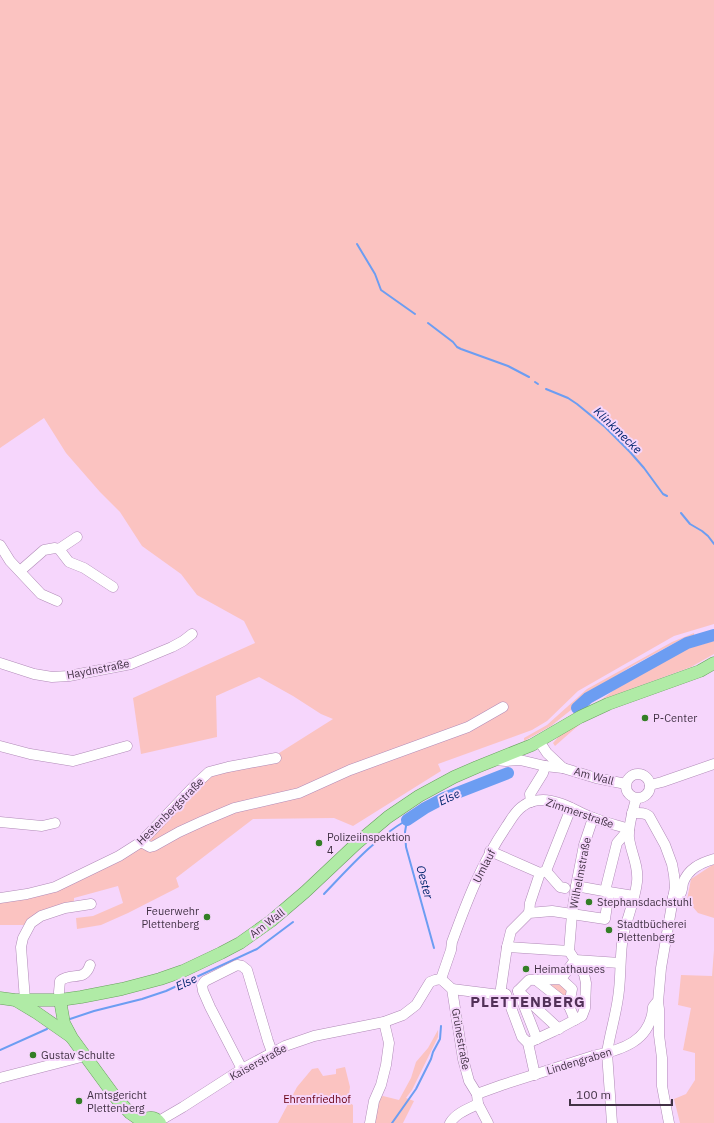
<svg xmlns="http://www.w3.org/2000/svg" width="714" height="1123" viewBox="0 0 714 1123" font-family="'IBM Plex Sans',sans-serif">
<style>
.green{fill:#fbc3c1}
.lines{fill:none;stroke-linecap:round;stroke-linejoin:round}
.stream{stroke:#6c9df2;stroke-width:2}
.river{stroke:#6c9df2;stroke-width:12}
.minor-casing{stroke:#b08ab7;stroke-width:11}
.major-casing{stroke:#67a15d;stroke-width:13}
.minor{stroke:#fff;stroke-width:10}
.major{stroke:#b0eba6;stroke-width:12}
.poi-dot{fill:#337e25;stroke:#f6d6fc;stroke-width:1.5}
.labels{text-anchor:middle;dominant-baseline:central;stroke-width:4;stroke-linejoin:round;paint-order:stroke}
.street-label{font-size:11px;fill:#423245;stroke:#f6d6fc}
.poi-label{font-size:11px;fill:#423245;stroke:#f6d6fc;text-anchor:start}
.park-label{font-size:11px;fill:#680013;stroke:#f6d6fc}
.water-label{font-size:12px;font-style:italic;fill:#00256e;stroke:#f6d6fc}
.district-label{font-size:15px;font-weight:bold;letter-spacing:1px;fill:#523158;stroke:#f6d6fc}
</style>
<rect width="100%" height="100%" fill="#f6d6fc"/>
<g class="green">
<polygon points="0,0 714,0 714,624 674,636 578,691 547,721 532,730 438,764 441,771 353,826 334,818 253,819 176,878 179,887 128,913 101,925 77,929 76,918 93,916 123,903 118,886 74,898 74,903 26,925 0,925 0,898 27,894 119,856 209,772 268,760 333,719 321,714 293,696 259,677 216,696 217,737 141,754 133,698 255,643 244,621 197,595 181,574 142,546 120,512 100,492 66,453 44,418 0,448"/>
<polygon points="694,633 694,635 682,639 632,666 602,685 551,726 524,741 524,738 547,725 587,689 672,642"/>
<polygon points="714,641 714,654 691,667 601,700 634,675 682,650"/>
<polygon points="580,724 555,746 553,743 560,735"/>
<polygon points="714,864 714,918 698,913 687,900 691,879"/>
<polygon points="714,950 714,1123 680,1123 674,1099 686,1094 695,1080 695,1053 683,1050 691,1008 678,1005 681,975 712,976"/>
<polygon points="561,979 572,989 569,1006 536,980"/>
<polygon points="438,1030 438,1037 412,1090 406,1098 414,1101 403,1123 374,1123 376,1099 383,1096 399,1100 411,1078 416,1062 428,1048"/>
<polygon points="345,1067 350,1087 348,1102 353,1105 353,1123 278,1123 297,1087 312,1069 318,1068 323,1076 336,1074 336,1069"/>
</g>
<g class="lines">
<g class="stream">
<polyline points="357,244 375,274 381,290 415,314"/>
<polyline points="428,323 453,342 457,347 461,349 508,366 529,377"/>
<polyline points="535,382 538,384"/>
<polyline points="546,389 568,398 577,404 605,427 630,452 644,468 663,494 667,496"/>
<polyline points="681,513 690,524 702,531 708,536 714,544"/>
<polyline points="407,820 405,832 406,847 434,948"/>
<path d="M 324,894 C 350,867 374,839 407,820"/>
<polyline points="70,1019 94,1011 142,999 166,991 257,949 293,922"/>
<polyline points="0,1050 47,1029"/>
<polyline points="392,1123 416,1089 431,1059 433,1052 440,1039 441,1026"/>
</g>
<g class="river">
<polyline points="577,708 588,698 687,643 714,635"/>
<polyline points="407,820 425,808 444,798 508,773"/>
</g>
<defs>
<g id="minor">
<polyline points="0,545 10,561 41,594 57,601"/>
<polyline points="59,549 77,537"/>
<polyline points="20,571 44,550 55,548 59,549 69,562 84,568 113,587"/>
<polyline points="0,663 34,674 52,677 69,676 131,664 172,647 183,641 192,634"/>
<polyline points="539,741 547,753 563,768"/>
<polyline points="0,746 30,754 73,761 127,746"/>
<polyline points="495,760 506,761 520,760 545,766 563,768 596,778 626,784"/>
<circle cx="638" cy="786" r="12"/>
<polyline points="650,785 662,782 714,764"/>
<polyline points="531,802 530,794 543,773 545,766"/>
<path d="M 632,813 C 639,813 644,812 649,816 L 665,845 L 672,864 L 674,875 L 675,887 L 661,968 L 658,1002 L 659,1009 L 659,1035 L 662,1058 L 662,1086 L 669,1123"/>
<polyline points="0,822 42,826 55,823"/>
<polyline points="141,842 150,847 154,846 179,832 203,821 234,808 299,793 350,770 468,727 503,707"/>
<polyline points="490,851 540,873"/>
<polyline points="546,871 560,887 565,888"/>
<polyline points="540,873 546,871 571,808"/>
<polyline points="605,891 617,843 629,829"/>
<polyline points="609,892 634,896"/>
<path d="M 673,897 L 677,898 C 682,894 682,889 683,883 C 688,869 700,863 714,859"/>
<polyline points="0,898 27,894 55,887 119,856 141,842 197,783 209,772 228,767 276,758"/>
<polyline points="529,913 530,903 540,873"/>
<polyline points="507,947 569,951"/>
<polyline points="575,960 620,963"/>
<path d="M 441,979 L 451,950 L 452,942 C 467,901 481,864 506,827 C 511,820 515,811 523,806 C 528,802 536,800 543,800 C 559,800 576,811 591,817 C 603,822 616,825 629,829"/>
<polyline points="441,979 452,989 463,1059 469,1081 477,1094 478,1104 488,1123"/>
<polyline points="561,979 575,960"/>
<polyline points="536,980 569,1006"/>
<polyline points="452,989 500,995 505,994"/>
<polyline points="518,991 529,980 561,979 572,989 569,1006 575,1020"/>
<polyline points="518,991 559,1029"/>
<polyline points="519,993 537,1039"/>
<polyline points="506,994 522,1037 528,1043 535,1075"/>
<polyline points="500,995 507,947 511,931 529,913 552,911 605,919 609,892 576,886"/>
<polyline points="25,1000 21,947 23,938 31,923 41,916 65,908 91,904"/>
<path d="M 60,1000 L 59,992 L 60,981 C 71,971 84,983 90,965"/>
<polyline points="528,1043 554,1031 582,1016 585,1008 586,983 584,974 569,951 572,914 576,886 584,845 593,818"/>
<polyline points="242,1069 210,1007 203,991 202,985 205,981 237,965 242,966 247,970 268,1041 272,1052"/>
<polyline points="0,1078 85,1056"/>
<path d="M 477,1094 L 502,1085 L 593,1056 C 622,1050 651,1041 653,1007 L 656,1003"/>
<polyline points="159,1121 183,1107 242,1069 285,1046 314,1036 384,1022 403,1015 416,1005 430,982 435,980 441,979"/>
<polyline points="370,1123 374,1101 381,1085 386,1065 389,1043 384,1022"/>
<path d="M 450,1123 C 456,1113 468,1109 478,1104"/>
<path d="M 612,1123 L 607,1053 C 610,1032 617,1012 619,990 C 621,972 620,954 623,936 C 627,918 635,900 637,882 C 639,866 631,853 629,838 C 628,825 633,811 636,799"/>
</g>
<g id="major">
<polyline points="0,998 15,1000 60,1000 81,997 122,989 160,979 183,971 221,953 240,943 271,921 305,892 357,843 388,817 419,796 454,777 477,767 532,745 580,717 608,704 700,671 714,663"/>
<polyline points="60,1000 64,1023 72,1038 116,1098 130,1113 143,1122"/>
<polyline points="17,1001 37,1013 70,1036"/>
<path d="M 142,1123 C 147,1116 155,1116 160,1123"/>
</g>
</defs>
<use href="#minor" class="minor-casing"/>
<use href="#major" class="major-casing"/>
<use href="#minor" class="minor"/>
<use href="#major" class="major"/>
</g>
<g class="poi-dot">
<circle cx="645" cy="718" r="4"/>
<circle cx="319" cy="843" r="4"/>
<circle cx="589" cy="902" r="4"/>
<circle cx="207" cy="917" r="4"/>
<circle cx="609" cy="930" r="4"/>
<circle cx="526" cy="969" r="4"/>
<circle cx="33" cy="1055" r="4"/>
<circle cx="79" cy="1101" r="4"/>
</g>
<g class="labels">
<g class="street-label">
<text transform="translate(98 669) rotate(-11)">Haydnstraße</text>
<text transform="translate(594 776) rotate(15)">Am Wall</text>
<text transform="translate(170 811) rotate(-45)">Hestenbergstraße</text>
<text transform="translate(580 813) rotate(19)">Zimmerstraße</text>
<text transform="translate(484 866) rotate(-63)">Umlauf</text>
<text transform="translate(580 873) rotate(-79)">Wilhelmstraße</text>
<text transform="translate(267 923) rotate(-37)">Am Wall</text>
<text transform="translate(461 1039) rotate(80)">Grünestraße</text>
<text transform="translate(579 1061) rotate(-17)">Lindengraben</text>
<text transform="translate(258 1062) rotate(-29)">Kaiserstraße</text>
</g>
<g class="poi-label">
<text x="653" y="718">P-Center</text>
<text x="327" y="837">Polizeiinspektion<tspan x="327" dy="13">4</tspan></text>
<text x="597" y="902">Stephansdachstuhl</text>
<text x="199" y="911" text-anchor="end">Feuerwehr<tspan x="199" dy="13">Plettenberg</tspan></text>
<text x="617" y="924">Stadtbücherei<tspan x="617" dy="13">Plettenberg</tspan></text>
<text x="534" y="969">Heimathauses</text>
<text x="41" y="1055">Gustav Schulte</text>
<text x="87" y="1095">Amtsgericht<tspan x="87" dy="13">Plettenberg</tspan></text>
</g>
<g class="park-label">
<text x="317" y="1099">Ehrenfriedhof</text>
</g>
<g class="water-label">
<text transform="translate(618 430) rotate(44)">Klinkmecke</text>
<text transform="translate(449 797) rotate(-25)">Else</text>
<text transform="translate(425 882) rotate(75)">Oester</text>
<text transform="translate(186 982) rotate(-25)">Else</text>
</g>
<g class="district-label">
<text x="528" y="1001">PLETTENBERG</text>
</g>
</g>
<path d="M570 1099v6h102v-6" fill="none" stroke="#423245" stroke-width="2"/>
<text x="576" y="1099" font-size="12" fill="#423245" stroke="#f6d6fc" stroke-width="3" paint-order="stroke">100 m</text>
</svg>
